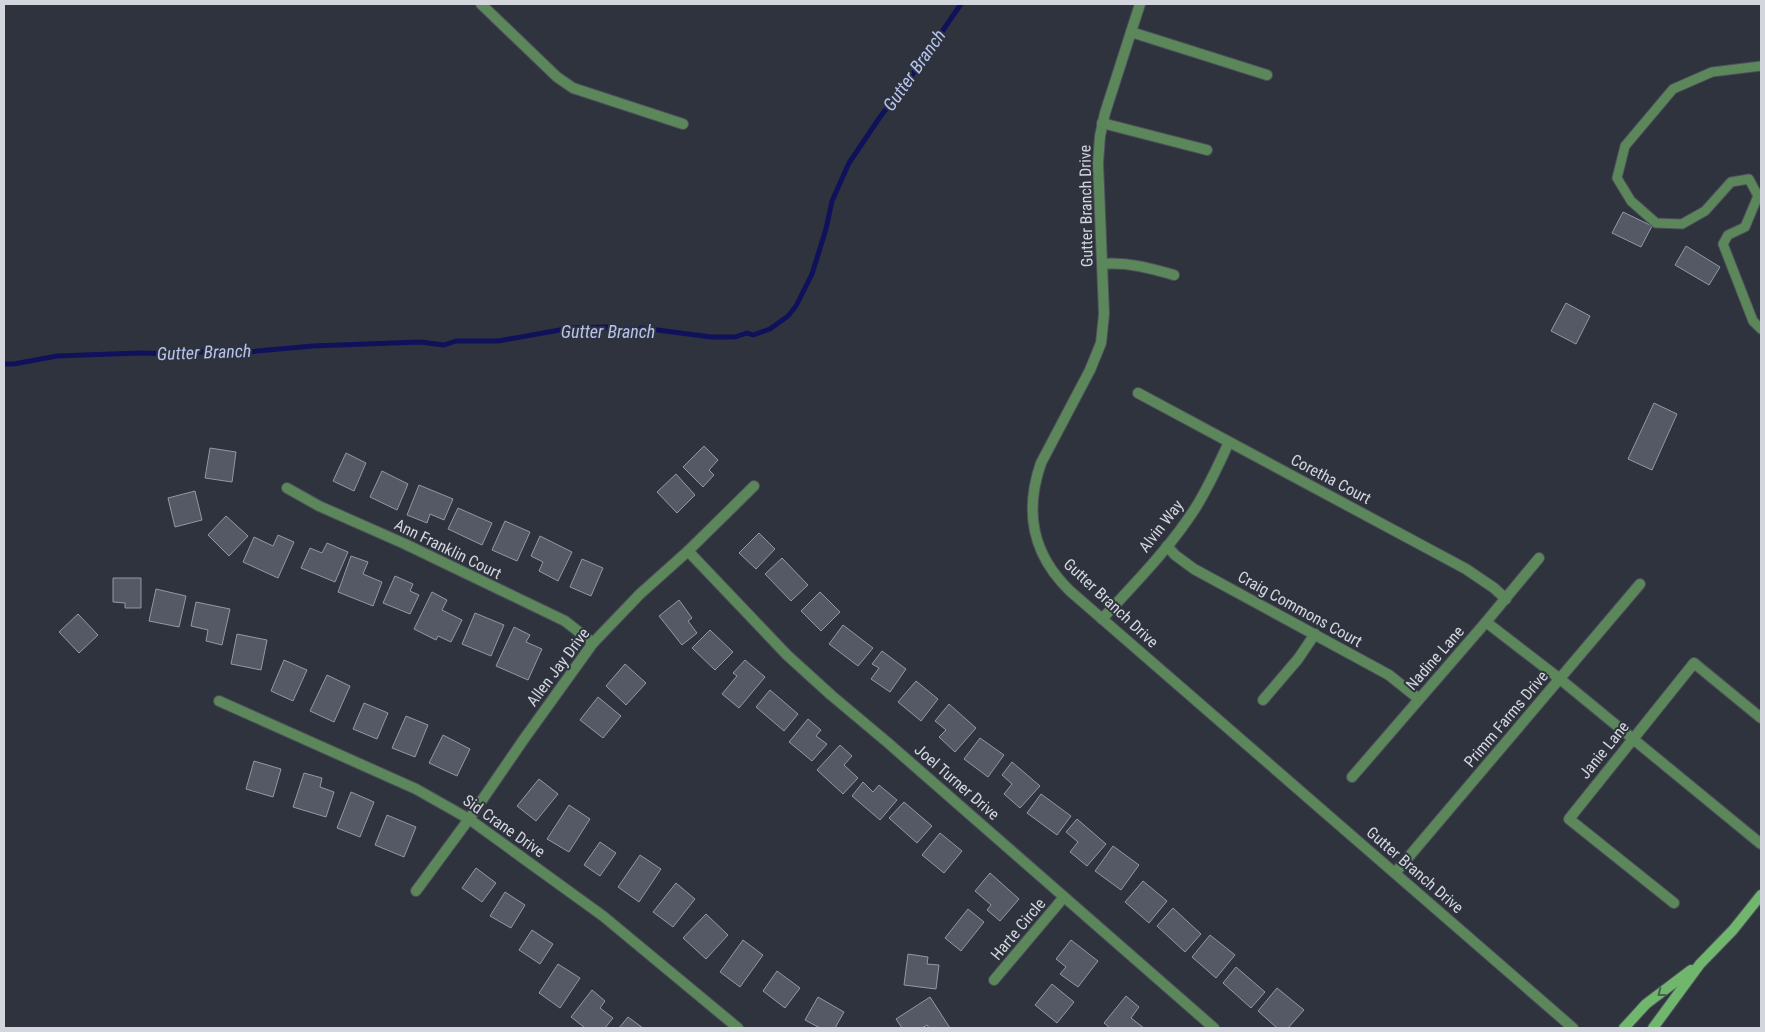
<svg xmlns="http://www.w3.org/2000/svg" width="1765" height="1032" viewBox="0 0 1765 1032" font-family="'Roboto Condensed',sans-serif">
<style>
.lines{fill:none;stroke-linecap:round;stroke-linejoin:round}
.stream{stroke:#0f125a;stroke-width:5}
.building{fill:#555965;stroke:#9398a6}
.service-casing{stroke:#4d505b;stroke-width:11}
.minor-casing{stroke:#4d505b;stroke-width:12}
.secondary-casing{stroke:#4d505b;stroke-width:12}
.service{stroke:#5c875a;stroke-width:9}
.minor{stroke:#5c875a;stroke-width:10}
.secondary{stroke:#70b66d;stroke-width:10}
.oneway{stroke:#46614e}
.labels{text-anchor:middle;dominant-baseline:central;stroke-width:4;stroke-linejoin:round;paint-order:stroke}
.street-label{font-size:16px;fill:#d3d6dd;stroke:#2f333e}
.water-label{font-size:18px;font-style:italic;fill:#b5c3ed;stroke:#2f333e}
</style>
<rect width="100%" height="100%" fill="#2f333e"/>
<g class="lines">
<polyline class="stream" points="4,364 14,364 57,356 140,353 176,354 224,350 247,352 313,346 420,342 444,345 456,341 498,341 571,328 607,327 636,330 642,328 711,337 735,337 747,333 753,335 770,329 788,316 796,306 812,274 826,229 832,201 849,163 880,117 908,81 961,4"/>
</g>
<g class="building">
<polygon points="1623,212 1652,226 1641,247 1612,233"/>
<polygon points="1686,246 1720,267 1709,285 1675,265"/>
<polygon points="1566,303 1590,316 1576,344 1551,331"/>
<polygon points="1654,403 1677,414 1652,470 1628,459"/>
<polygon points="704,446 718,460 709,470 714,475 703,487 683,467"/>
<polygon points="210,448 236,452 232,482 205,478"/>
<polygon points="346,453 366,463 354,491 333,481"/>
<polygon points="382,471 408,484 397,510 370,497"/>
<polygon points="676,474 695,495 677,513 657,492"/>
<polygon points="419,485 453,499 444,520 430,514 427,523 407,515"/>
<polygon points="195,491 202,520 175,527 168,498"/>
<polygon points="458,508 492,523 482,545 448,529"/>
<polygon points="226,516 248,536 229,556 208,535"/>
<polygon points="505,521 530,532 517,561 492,550"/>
<polygon points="759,533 775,549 756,569 739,553"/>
<polygon points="278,535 294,542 278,578 243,562 254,537 273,546"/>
<polygon points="540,536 572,552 558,581 539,571 543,562 531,556"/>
<polygon points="327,543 348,552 335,582 301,568 310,548 322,553"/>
<polygon points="351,556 368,562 363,574 382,582 373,606 338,592"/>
<polygon points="782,558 808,585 791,601 765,574"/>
<polygon points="582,559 603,568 591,596 570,587"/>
<polygon points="395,576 413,584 410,591 419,595 410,614 383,603"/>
<polygon points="113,578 141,578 141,608 125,608 125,603 113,602"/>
<polygon points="156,589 186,596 179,627 149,621"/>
<polygon points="432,592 447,600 442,610 462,620 451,642 438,636 436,640 414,629"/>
<polygon points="820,592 840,612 821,631 801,611"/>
<polygon points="679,600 692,618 688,621 697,633 682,645 659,616"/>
<polygon points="196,602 230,609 222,645 206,641 208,630 191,626"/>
<polygon points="475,613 504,625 491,656 462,644"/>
<polygon points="78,614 98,635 79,653 59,632"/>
<polygon points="843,625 873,648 858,666 829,644"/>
<polygon points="514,627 530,635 526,642 542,649 528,680 496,666"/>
<polygon points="710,630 733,652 715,670 692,648"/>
<polygon points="237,634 267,640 261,670 231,664"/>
<polygon points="882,651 906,669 890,692 871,679 879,668 872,664"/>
<polygon points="284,660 307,670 293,701 271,691"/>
<polygon points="745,660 765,677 739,708 722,694 737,676 733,673"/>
<polygon points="625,664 646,683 626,705 606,686"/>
<polygon points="327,675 350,686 334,722 310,711"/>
<polygon points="916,681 938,699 921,721 898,702"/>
<polygon points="770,690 798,714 784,731 756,707"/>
<polygon points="598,697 621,716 603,738 580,720"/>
<polygon points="364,703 388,713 377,739 353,729"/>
<polygon points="949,704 976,728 955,752 939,737 946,730 935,721"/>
<polygon points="406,716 428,725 415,757 392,748"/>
<polygon points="808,719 821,730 816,736 827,744 812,761 789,742"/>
<polygon points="443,735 470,749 457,776 429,763"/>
<polygon points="980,738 1004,755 988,777 964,759"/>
<polygon points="840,745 852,756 844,765 858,778 843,794 817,770"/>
<polygon points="254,761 281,769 273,797 246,789"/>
<polygon points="1012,762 1040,786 1020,808 1004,794 1012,784 1002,775"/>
<polygon points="304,773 322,778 320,787 334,792 326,817 293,807"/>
<polygon points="539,779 558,794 536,821 517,806"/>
<polygon points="863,782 873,792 879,785 897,800 880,820 852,796"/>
<polygon points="351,792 374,802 360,837 337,828"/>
<polygon points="1041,794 1071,816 1057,835 1027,813"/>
<polygon points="904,802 932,826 917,843 889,818"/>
<polygon points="569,805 590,819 569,852 547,839"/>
<polygon points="387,815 416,827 404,857 375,845"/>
<polygon points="1077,819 1106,844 1087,866 1070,852 1078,842 1066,832"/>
<polygon points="940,833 962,851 944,873 922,855"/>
<polygon points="600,842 616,853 600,876 584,865"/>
<polygon points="1113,846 1139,865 1121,890 1095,871"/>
<polygon points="640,855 661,869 639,902 618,887"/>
<polygon points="476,868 496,883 482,902 462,888"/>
<polygon points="990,873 1019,899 1000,921 987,910 991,905 975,891"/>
<polygon points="1143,881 1167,901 1149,923 1125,902"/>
<polygon points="676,883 695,899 673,927 653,912"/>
<polygon points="505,892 525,905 511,928 490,916"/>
<polygon points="1173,908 1201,934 1185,952 1157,926"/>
<polygon points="968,909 984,922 961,951 945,938"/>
<polygon points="706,914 728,935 706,959 683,938"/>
<polygon points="532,930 553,944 540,964 519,950"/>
<polygon points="1210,935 1235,955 1216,978 1192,957"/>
<polygon points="743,940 763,955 740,987 720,972"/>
<polygon points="1071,940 1098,961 1078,987 1060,974 1066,967 1056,959"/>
<polygon points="908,954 928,957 927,964 939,965 936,989 904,985"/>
<polygon points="558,964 580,978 560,1008 539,993"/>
<polygon points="1236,967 1265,992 1251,1008 1223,983"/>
<polygon points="777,971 800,988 785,1008 763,991"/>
<polygon points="1052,984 1074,1002 1057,1023 1035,1005"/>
<polygon points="1277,988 1304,1010 1288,1028 1277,1028 1258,1011"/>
<polygon points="592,990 605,1001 600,1008 613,1018 605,1028 585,1028 571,1017"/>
<polygon points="1126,996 1139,1007 1131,1018 1144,1028 1110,1028 1104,1023"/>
<polygon points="818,997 844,1012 835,1028 820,1028 805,1020"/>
<polygon points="930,997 950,1028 929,1028 927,1025 922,1028 902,1028 896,1019"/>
<polygon points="628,1017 643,1028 619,1028"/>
</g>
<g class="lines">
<defs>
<polyline id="service" points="1761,66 1712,72 1673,89 1625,146 1617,178 1631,201 1656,223 1682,224 1705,211 1731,182 1749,179 1758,196 1745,227 1728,235 1723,244 1753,321 1761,329"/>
<g id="minor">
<polyline points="481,4 557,77 573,88 683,124"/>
<path d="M 1140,4 L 1105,113 L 1100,136 L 1098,163 L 1104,314 L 1101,343 L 1090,370 L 1041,463 C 1024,512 1032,554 1070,591 L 1573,1028"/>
<polyline points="1131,32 1267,75"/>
<polyline points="1102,123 1207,150"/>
<path d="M 1102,264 C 1128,262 1150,268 1174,275"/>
<polyline points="1138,393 1466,569 1494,588 1506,599"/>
<polyline points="287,488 319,506 405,544 565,621 593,643"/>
<polyline points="1167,546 1175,555 1194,569 1389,675 1419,699"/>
<polyline points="688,551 787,655 831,695 887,742 1214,1028"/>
<path d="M 1102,619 C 1135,583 1170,548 1196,507 C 1209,486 1219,464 1229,442"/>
<polyline points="1486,622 1560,679 1761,844"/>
<polyline points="1263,700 1298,659 1315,634"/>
<polyline points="219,701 416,789 469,819 603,916 738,1028"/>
<polyline points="1352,777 1486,622 1539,558"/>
<polyline points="1395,873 1640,584"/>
<polyline points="416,891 469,819 524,739 593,643 640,594 688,551 754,486"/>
<polyline points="1674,903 1569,819 1694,663 1761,718"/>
<polyline points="994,980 1064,897"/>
</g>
<g id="secondary">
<polyline points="1624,1028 1646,1004 1691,970"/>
<polyline points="1653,1028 1700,964 1733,930 1761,895"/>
</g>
</defs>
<use href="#service" class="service-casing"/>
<use href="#minor" class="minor-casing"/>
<use href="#secondary" class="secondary-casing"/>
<use href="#service" class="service"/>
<use href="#minor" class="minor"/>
<use href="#secondary" class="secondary"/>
</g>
<defs><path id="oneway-chevron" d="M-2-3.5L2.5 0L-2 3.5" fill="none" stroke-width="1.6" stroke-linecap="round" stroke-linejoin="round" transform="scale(1.25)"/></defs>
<use class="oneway" href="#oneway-chevron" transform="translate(1661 993) rotate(143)"/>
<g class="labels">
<g class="street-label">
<text transform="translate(1086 206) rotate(-91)">Gutter Branch Drive</text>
<text transform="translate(1331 479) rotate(28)">Coretha Court</text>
<text transform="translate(1161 526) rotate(-52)">Alvin Way</text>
<text transform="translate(448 549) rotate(26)">Ann Franklin Court</text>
<text transform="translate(1111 603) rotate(43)">Gutter Branch Drive</text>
<text transform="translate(1300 609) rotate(29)">Craig Commons Court</text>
<text transform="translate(1435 658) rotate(-49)">Nadine Lane</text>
<text transform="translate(558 667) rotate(-53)">Allen Jay Drive</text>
<text transform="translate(1506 719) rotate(-50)">Primm Farms Drive</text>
<text transform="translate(1604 750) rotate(-51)">Janie Lane</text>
<text transform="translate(957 782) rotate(41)">Joel Turner Drive</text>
<text transform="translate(504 826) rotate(35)">Sid Crane Drive</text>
<text transform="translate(1415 870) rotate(41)">Gutter Branch Drive</text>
<text transform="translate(1018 929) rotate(-50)">Harte Circle</text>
</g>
<g class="water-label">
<text transform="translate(914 70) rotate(-55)">Gutter Branch</text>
<text x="608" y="331">Gutter Branch</text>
<text transform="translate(204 352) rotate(-2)">Gutter Branch</text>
</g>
</g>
<rect width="1765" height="1032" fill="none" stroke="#d3d6dd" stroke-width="10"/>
</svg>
